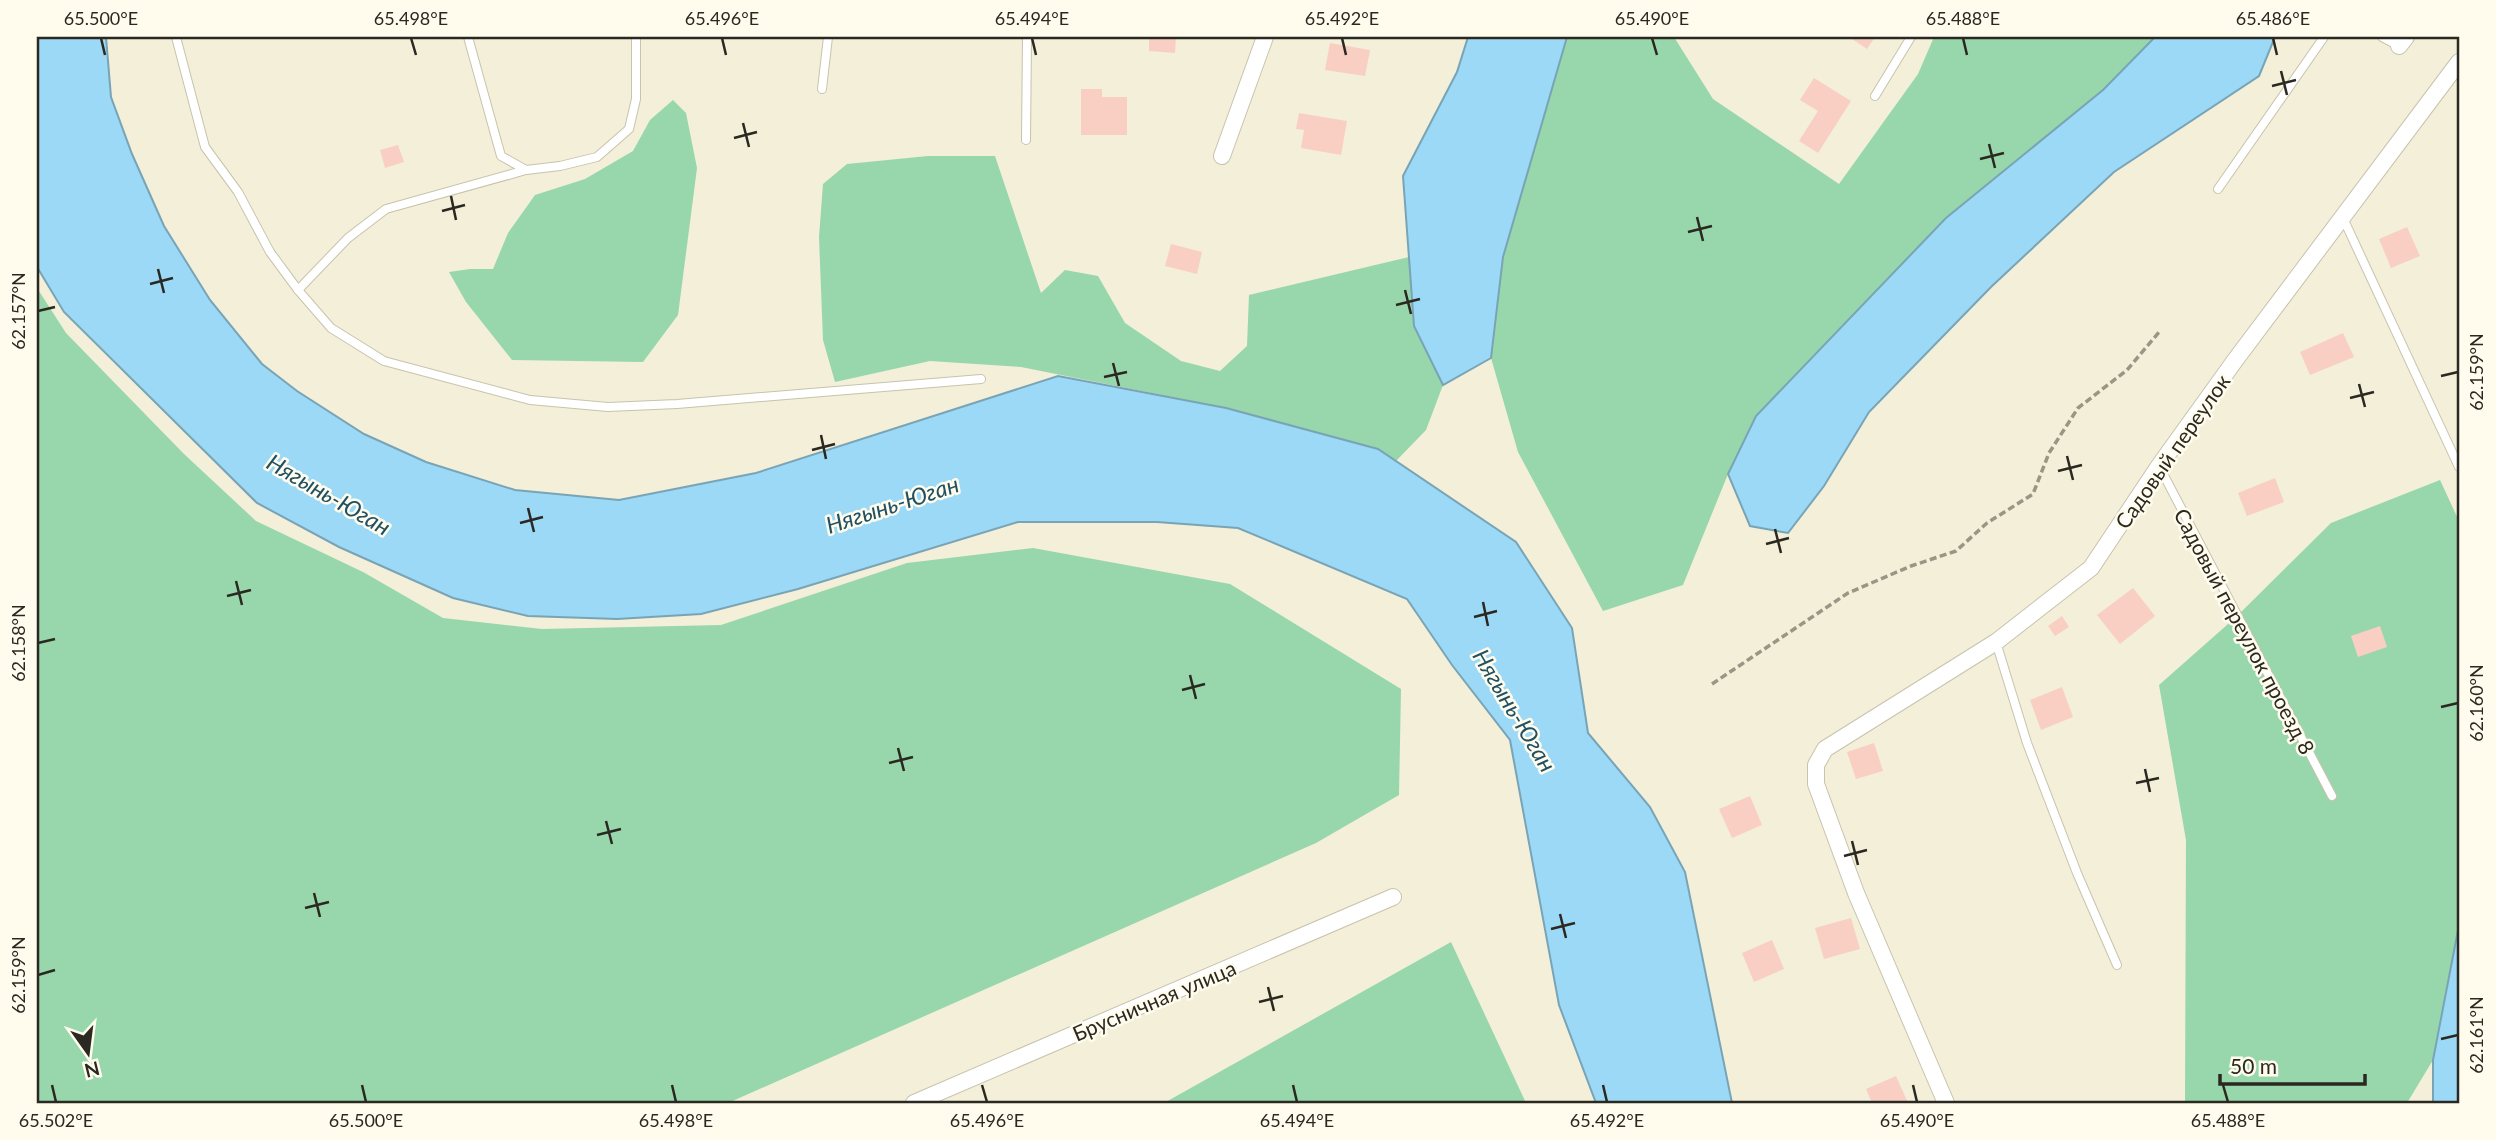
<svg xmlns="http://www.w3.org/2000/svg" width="2496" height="1140" viewBox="0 0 2496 1140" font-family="Lato,sans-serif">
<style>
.green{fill:#97d7ab}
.water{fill:#9bd9f6;stroke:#79a4b6;stroke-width:2}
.building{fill:#f9cfc4}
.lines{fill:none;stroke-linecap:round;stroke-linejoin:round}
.lane-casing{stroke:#c7c3ad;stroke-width:10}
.street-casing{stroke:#c7c3ad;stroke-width:18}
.path{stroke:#9a9686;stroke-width:3.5;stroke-dasharray:7 3.5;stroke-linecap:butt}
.lane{stroke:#fff;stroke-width:8}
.street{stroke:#fff;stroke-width:16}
.ticks{fill:none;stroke:#2a2820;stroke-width:2.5}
.labels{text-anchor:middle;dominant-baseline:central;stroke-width:5;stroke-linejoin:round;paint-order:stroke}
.street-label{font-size:21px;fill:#2a2820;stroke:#fffcee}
.water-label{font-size:23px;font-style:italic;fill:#205064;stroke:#fffcee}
.neatline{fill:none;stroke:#2a2820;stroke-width:2.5}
.ticks-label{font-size:18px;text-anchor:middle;fill:#2a2820}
</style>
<rect width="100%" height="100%" fill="#f3efd8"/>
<g class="green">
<polygon points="1567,37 1674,37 1713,99 1839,184 1918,74 1934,37 2155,37 2103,90 1946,218 1756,416 1728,474 1683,585 1603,611 1518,452 1491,358 1503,257"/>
<polygon points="673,100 686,113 697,168 678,315 643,362 512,360 466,302 449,272 470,269 493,269 508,233 535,195 585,179 633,151 650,120"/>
<polygon points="928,156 995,156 1041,293 1065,270 1098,276 1125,323 1181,361 1220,371 1247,346 1249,295 1409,257 1414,326 1443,385 1426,430 1396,461 1226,408 1021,367 930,361 835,382 823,340 819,237 823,184 847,164"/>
<polygon points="37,288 66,333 184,454 256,521 363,572 443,618 542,629 721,625 907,563 1033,548 1230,584 1401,689 1399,795 1316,843 728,1103 37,1103"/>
<polygon points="2440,480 2459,521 2459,925 2433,1060 2407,1103 2185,1103 2186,840 2159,685 2236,617 2331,523"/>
<polygon points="1451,942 1526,1103 1164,1103"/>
</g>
<g class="water">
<polygon points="37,37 106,37 111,97 132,154 164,226 210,300 262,364 297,391 364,434 426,462 515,490 619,500 756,473 1058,376 1226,408 1378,449 1516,542 1572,628 1588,733 1650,807 1685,872 1732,1103 1596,1103 1559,1005 1510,740 1452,665 1407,599 1238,528 1157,522 1018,522 798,589 701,614 617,619 528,616 453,598 339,547 257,503 64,312 37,267"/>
<polygon points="1468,37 1567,37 1503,257 1491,358 1443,385 1414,326 1403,176 1457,72"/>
<polygon points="2155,37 2275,37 2259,76 2114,172 1991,287 1869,412 1824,486 1788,533 1750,526 1728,474 1756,416 1946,218 2103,90"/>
<polygon points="2459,925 2459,1103 2433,1103 2433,1060"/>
</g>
<g class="building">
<polygon points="1149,37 1176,37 1175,53 1149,51"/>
<polygon points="1849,37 1875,37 1867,49"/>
<polygon points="1330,43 1370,50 1365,76 1325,70"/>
<polygon points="1814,78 1851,101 1818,153 1799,141 1818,111 1800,100"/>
<polygon points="1081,89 1102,89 1102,97 1127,97 1127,135 1081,135"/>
<polygon points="1299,113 1347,121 1341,155 1301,148 1304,130 1296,129"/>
<polygon points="398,145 404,162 385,168 380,150"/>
<polygon points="2407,227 2420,256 2391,268 2379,239"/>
<polygon points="1171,244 1202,252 1197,274 1165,266"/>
<polygon points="2343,333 2354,357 2310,375 2300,352"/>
<polygon points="2275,478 2284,502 2247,516 2238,493"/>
<polygon points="2133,588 2155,616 2120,644 2097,615"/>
<polygon points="2062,616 2069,627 2055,636 2048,626"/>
<polygon points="2380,626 2387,647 2358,657 2351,636"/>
<polygon points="2062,687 2073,717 2041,730 2030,700"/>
<polygon points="1874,743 1883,771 1856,779 1847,752"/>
<polygon points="1750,796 1762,825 1732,838 1719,809"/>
<polygon points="1851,918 1860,949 1824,959 1815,928"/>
<polygon points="1772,940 1784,969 1754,982 1742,953"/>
<polygon points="1896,1076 1908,1103 1872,1103 1866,1089"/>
</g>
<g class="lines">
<defs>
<g id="lane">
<polyline points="176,37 205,147 238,192 270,252 298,290 331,328 384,361 530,400 608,407 677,404 981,379"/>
<polyline points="468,37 501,156 526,170 560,166 597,157 629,129 636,99 636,37"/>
<polyline points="2382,37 2399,46"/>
<polyline points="822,89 828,37"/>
<polyline points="1875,96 1911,37"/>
<polyline points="1026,140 1027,37"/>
<polyline points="2218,189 2324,37"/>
<polyline points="2343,218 2459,467"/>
<polyline points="298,290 348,238 386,209 526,170"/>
<polyline points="2159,466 2332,796"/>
<polyline points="1996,642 2027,743 2077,873 2117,965"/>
</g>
<g id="street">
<polyline points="2399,46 2406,37"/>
<polyline points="1222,156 1265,37"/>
<polyline points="914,1103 1393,897"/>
<polyline points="1946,1103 1856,893 1816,784 1816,765 1825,749 1996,642 2091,568 2159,466 2236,359 2459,62"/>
</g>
</defs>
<use href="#lane" class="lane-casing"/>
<use href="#street" class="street-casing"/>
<polyline class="path" points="1712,684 1848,593 1911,566 1956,551 1987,523 2033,494 2049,453 2078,408 2127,370 2160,331"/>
<use href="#lane" class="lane"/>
<use href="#street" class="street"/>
</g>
<path class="ticks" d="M 101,38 L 105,55M 411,38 L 416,55M 722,38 L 726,55M 1032,38 L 1036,55M 1342,38 L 1346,55M 1652,38 L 1657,55M 1963,38 L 1967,55M 2273,38 L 2277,55M 2281,71 L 2287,95M 2272,86 L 2296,80M 743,123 L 749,147M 734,138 L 757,132M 1989,144 L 1995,168M 1980,159 L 2004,153M 451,196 L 456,220M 442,211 L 465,205M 1697,217 L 1703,241M 1688,232 L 1712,226M 158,269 L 164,293M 150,284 L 173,278M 1405,290 L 1411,314M 1396,305 L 1420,299M 38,311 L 55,307M 1113,363 L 1119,386M 2441,376 L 2458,372M 1104,377 L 1127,372M 2359,384 L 2365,407M 2350,398 L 2374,392M 821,435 L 826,459M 812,450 L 835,444M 2067,456 L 2073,480M 2058,471 L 2082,465M 528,508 L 534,532M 520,523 L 543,517M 1775,529 L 1781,553M 1766,544 L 1789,538M 236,581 L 242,605M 227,596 L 251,590M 1483,602 L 1488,626M 1474,617 L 1497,611M 38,643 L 55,639M 1190,675 L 1196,699M 1182,690 L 1205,684M 2441,707 L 2458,703M 898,748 L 904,771M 889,763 L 913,757M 2145,769 L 2150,792M 2136,783 L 2159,778M 606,821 L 612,844M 597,835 L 621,829M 1852,841 L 1858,865M 1844,856 L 1867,850M 314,893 L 320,917M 305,908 L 329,902M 1560,914 L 1566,938M 1551,929 L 1575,923M 38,975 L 55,970M 1268,987 L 1274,1011M 1259,1002 L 1283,996M 2441,1039 L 2458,1035M 52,1085 L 56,1102M 362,1085 L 366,1102M 672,1085 L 676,1102M 982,1085 L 987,1102M 1293,1085 L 1297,1102M 1603,1085 L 1607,1102M 1913,1085 L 1917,1102M 2223,1085 L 2228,1102"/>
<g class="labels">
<g class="street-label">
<text transform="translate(2172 451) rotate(-55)">Садовый переулок</text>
<text transform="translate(2245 631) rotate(62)">Садовый переулок проезд 8</text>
<text transform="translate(1154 1000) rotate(-23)">Брусничная улица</text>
</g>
<g class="water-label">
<text transform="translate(329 494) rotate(30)">Нягынь-Юган</text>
<text transform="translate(892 504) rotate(-18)">Нягынь-Юган</text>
<text transform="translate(1515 710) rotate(59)">Нягынь-Юган</text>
</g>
</g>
<rect width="2496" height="1140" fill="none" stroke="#fffcee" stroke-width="77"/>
<g transform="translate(88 1053) rotate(166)" stroke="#fffcee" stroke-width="5" paint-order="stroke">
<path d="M0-5L12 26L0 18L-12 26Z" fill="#2a2820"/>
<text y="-10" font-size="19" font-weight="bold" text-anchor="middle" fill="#2a2820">N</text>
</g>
<path d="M2220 1074v10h145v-10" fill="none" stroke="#2a2820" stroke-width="3.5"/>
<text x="2230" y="1074" font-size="21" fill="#2a2820" stroke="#fffcee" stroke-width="5" paint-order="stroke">50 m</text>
<rect x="38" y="38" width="2420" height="1064" class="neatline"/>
<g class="ticks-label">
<text x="101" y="25">65.500°E</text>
<text x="411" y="25">65.498°E</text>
<text x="722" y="25">65.496°E</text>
<text x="1032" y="25">65.494°E</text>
<text x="1342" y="25">65.492°E</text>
<text x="1652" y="25">65.490°E</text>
<text x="1963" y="25">65.488°E</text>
<text x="2273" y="25">65.486°E</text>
<text transform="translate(19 311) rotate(-90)" y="6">62.157°N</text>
<text transform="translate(2477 372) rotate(-90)" y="6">62.159°N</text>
<text transform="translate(19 643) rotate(-90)" y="6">62.158°N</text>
<text transform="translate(2477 703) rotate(-90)" y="6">62.160°N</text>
<text transform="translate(19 975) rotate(-90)" y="6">62.159°N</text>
<text transform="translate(2477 1035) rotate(-90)" y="6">62.161°N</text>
<text x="56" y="1127">65.502°E</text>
<text x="366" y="1127">65.500°E</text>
<text x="676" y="1127">65.498°E</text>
<text x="987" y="1127">65.496°E</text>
<text x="1297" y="1127">65.494°E</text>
<text x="1607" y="1127">65.492°E</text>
<text x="1917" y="1127">65.490°E</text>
<text x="2228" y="1127">65.488°E</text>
</g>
</svg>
